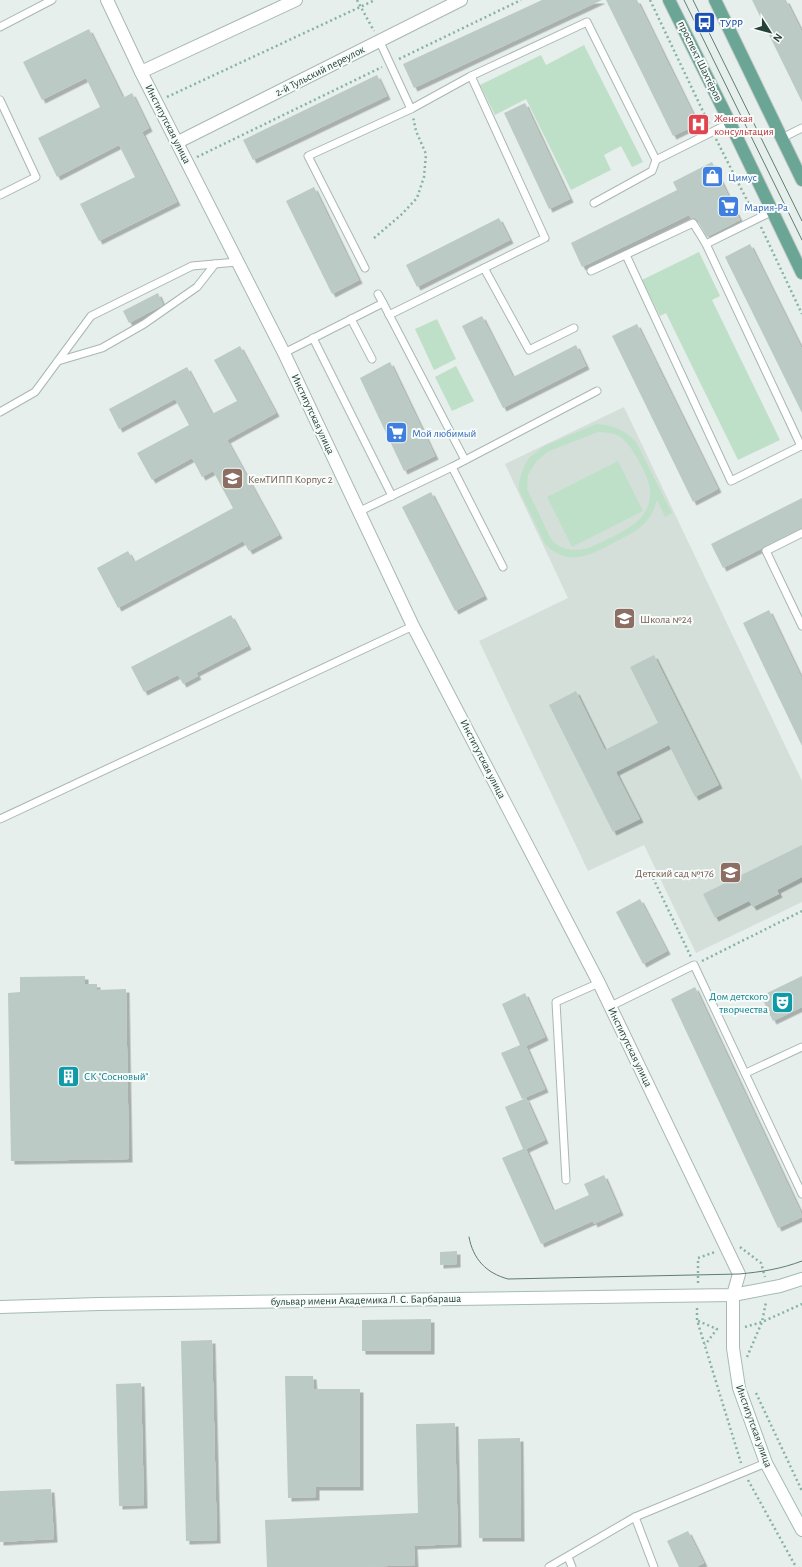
<svg xmlns="http://www.w3.org/2000/svg" width="802" height="1567" viewBox="0 0 802 1567" font-family="'Alegreya Sans',sans-serif">
<style>
.built{fill:#d4dfda}
.green{fill:#bfe0c8;fill-rule:evenodd}
.building{fill:#bbcac4;filter:url(#shadow)}
.lines{fill:none;stroke-linecap:round;stroke-linejoin:round}
.lane-casing{stroke:#a8b8b2;stroke-width:9}
.street-casing{stroke:#a8b8b2;stroke-width:14}
.secondary-casing{stroke:#a4bbb3;stroke-width:14}
.primary-casing{stroke:#c2cac8;stroke-width:14}
.path{stroke:#86b3a5;stroke-width:2.5;stroke-dasharray:2 3;stroke-linecap:butt}
.lane{stroke:#fff;stroke-width:7}
.street{stroke:#fff;stroke-width:12}
.secondary{stroke:#fff;stroke-width:12}
.primary{stroke:#6aa596;stroke-width:12}
.tram{stroke:#5f7d75;stroke-width:1}
.labels{text-anchor:middle;dominant-baseline:central;stroke-width:4;stroke-linejoin:round;paint-order:stroke}
.transit-label{font-size:11px;fill:#164399;stroke:#f7fbf9;text-anchor:start}
.street-label{font-size:11px;fill:#24423a;stroke:#f7fbf9}
.health-label{font-size:11px;fill:#be3a42;stroke:#f7fbf9;text-anchor:start}
.shop-label{font-size:11px;fill:#366cbe;stroke:#f7fbf9;text-anchor:start}
.education-label{font-size:11px;fill:#785e54;stroke:#f7fbf9;text-anchor:start}
.culture-label{font-size:11px;fill:#0d838f;stroke:#f7fbf9;text-anchor:end}
</style>
<defs>
<filter id="shadow"><feDropShadow dx="3.5" dy="3.5" stdDeviation="0" flood-color="#0004"/></filter>
</defs>
<rect width="100%" height="100%" fill="#e6efeb"/>
<polygon class="built" points="624,407 802,781 802,902 696,953 644,845 588,871 479,641 568,598 505,464"/>
<g class="green">
<polygon points="584,45 643,162 632,167 621,146 604,155 611,170 571,190 526,99 495,115 480,85 541,55 546,65"/>
<polygon points="699,252 720,296 712,300 780,440 738,460 666,313 660,316 642,280"/>
<polygon points="437,319 456,359 434,370 415,329"/>
<polygon points="456,366 474,401 452,411 435,377"/>
<path d="M 596,424 C 613,425 625,430 636,442 L 672,513 L 665,517 L 657,500 C 650,525 637,531 615,542 C 591,555 568,568 545,544 L 519,490 L 519,481 L 525,464 L 530,457 L 544,446 ZM 598,432 C 605,432 612,433 619,436 C 631,443 648,475 650,489 C 651,497 649,506 645,512 C 636,528 607,539 591,547 C 577,552 561,551 551,539 L 527,489 L 528,475 L 536,462 L 547,452 Z"/>
<polygon points="618,461 643,511 572,547 547,497"/>
</g>
<g class="building">
<polygon points="542,0 602,0 414,88 403,64"/>
<polygon points="606,0 637,0 698,124 673,136"/>
<polygon points="752,0 786,0 802,32 802,102"/>
<polygon points="89,29 123,98 132,93 149,128 142,132 177,202 99,241 80,204 135,177 119,145 57,177 38,138 100,107 86,78 42,100 23,62"/>
<polygon points="377,75 387,96 253,160 243,140"/>
<polygon points="525,103 570,199 549,209 504,113"/>
<polygon points="712,162 740,220 707,237 697,220 691,218 689,215 582,267 571,243 677,190 673,182"/>
<polygon points="314,187 359,280 332,294 286,201"/>
<polygon points="499,218 510,240 417,287 406,265"/>
<polygon points="750,244 802,349 802,413 725,257"/>
<polygon points="158,293 163,305 129,323 123,311"/>
<polygon points="482,316 513,377 576,345 586,366 503,408 462,326"/>
<polygon points="637,324 718,489 693,502 612,336"/>
<polygon points="240,346 276,413 227,440 279,535 249,551 243,541 118,608 97,568 128,551 134,562 233,508 213,471 202,477 192,458 152,480 137,453 189,425 175,399 119,429 109,409 187,367 212,414 237,401 214,360"/>
<polygon points="390,362 435,456 404,471 360,378"/>
<polygon points="431,492 484,596 455,611 402,507"/>
<polygon points="802,498 802,528 723,568 711,544"/>
<polygon points="769,610 802,679 802,746 743,623"/>
<polygon points="231,615 248,646 196,673 198,676 183,684 178,675 144,692 131,667"/>
<polygon points="654,655 719,785 695,797 669,745 616,772 640,819 613,832 549,705 576,691 605,750 658,723 630,667"/>
<polygon points="802,845 802,877 777,890 779,894 753,907 749,901 715,918 703,894"/>
<polygon points="640,899 667,951 643,964 616,912"/>
<polygon points="85,976 85,984 97,984 97,990 126,989 129,1159 11,1161 8,993 20,992 20,977"/>
<polygon points="802,976 802,1007 773,1021 761,996"/>
<polygon points="695,987 802,1215 802,1217 778,1228 671,999"/>
<polygon points="525,993 545,1037 526,1046 545,1089 522,1099 501,1053 520,1045 502,1004"/>
<polygon points="526,1098 545,1140 526,1149 553,1211 589,1195 584,1184 604,1175 620,1212 594,1224 593,1221 541,1244 502,1158 523,1149 505,1107"/>
<polygon points="457,1251 457,1264 440,1265 440,1252"/>
<polygon points="431,1319 431,1351 362,1351 362,1320"/>
<polygon points="212,1340 217,1540 186,1541 181,1341"/>
<polygon points="285,1376 313,1376 314,1389 360,1389 360,1487 316,1487 316,1497 288,1498"/>
<polygon points="141,1383 144,1505 119,1506 116,1384"/>
<polygon points="455,1423 458,1544 414,1546 415,1565 361,1567 267,1567 265,1520 418,1513 416,1424"/>
<polygon points="520,1438 521,1538 479,1538 478,1439"/>
<polygon points="51,1489 54,1539 0,1542 0,1491"/>
<polygon points="688,1531 704,1563 696,1567 679,1567 667,1541"/>
</g>
<g class="lines">
<defs>
<g id="lane">
<polyline points="0,27 52,0"/>
<polyline points="379,40 411,109"/>
<polyline points="0,100 36,177 0,195"/>
<polyline points="782,138 802,128"/>
<polyline points="594,203 652,171 656,160"/>
<polyline points="773,211 706,244 801,446 802,446"/>
<polyline points="626,255 731,481 801,446"/>
<polyline points="365,268 308,156 411,109 471,76 587,22 656,160 730,123"/>
<polyline points="484,268 529,350 574,328"/>
<polyline points="591,271 693,223 706,244"/>
<polyline points="378,294 383,303"/>
<polyline points="389,315 545,238 471,76"/>
<polyline points="351,319 372,359"/>
<polyline points="313,338 392,496"/>
<polyline points="284,353 383,303 465,460"/>
<polyline points="58,361 102,348 144,324 197,287 215,264"/>
<polyline points="0,412 35,392 91,316 192,266 237,262"/>
<polyline points="452,467 503,567"/>
<polyline points="358,512 452,467 597,391"/>
<polyline points="802,533 766,551 802,626"/>
<polyline points="0,819 413,626"/>
<polyline points="611,1006 694,965 802,1194"/>
<polyline points="746,1073 802,1047"/>
<polyline points="566,1180 556,1002 599,983"/>
<polyline points="635,1517 654,1567"/>
<polyline points="568,1557 572,1567"/>
<polyline points="549,1567 635,1517 766,1463"/>
</g>
<g id="street">
<polyline points="107,0 141,72 284,353 413,626 599,983 739,1274 733,1295"/>
<polyline points="141,72 296,0"/>
<polyline points="178,142 461,0"/>
</g>
<g id="secondary">
<polyline points="733,1295 733,1348 739,1388 766,1463 802,1530"/>
<polyline points="0,1307 99,1304 733,1295 780,1286 802,1279"/>
</g>
<g id="primary">
<polyline points="669,0 730,123 802,273"/>
<polyline points="715,0 802,180"/>
</g>
</defs>
<use href="#lane" class="lane-casing"/>
<use href="#street" class="street-casing"/>
<use href="#secondary" class="secondary-casing"/>
<use href="#primary" class="primary-casing"/>
<g class="path">
<polyline points="357,0 374,31"/>
<polyline points="650,0 709,124"/>
<polyline points="399,59 521,0"/>
<polyline points="167,97 375,0"/>
<polyline points="716,139 752,210"/>
<polyline points="197,157 382,67"/>
<polyline points="761,227 802,314"/>
<polyline points="374,238 401,215 417,198 424,177 426,154 416,131 413,117"/>
<polyline points="653,878 691,957"/>
<polyline points="702,961 802,911"/>
<polyline points="740,1247 761,1263 765,1277"/>
<polyline points="698,1283 698,1258 715,1252"/>
<polyline points="697,1308 697,1320 741,1463"/>
<polyline points="698,1321 717,1329 705,1345"/>
<polyline points="745,1327 762,1322 802,1304"/>
<polyline points="747,1357 762,1322 766,1302"/>
<polyline points="756,1393 802,1491"/>
<polyline points="748,1480 796,1567"/>
</g>
<use href="#lane" class="lane"/>
<use href="#street" class="street"/>
<use href="#secondary" class="secondary"/>
<use href="#primary" class="primary"/>
<g class="tram">
<polyline points="684,0 802,240"/>
<polyline points="693,0 802,221"/>
<path d="M 469,1237 C 473,1259 486,1273 508,1279 L 739,1274 C 761,1272 781,1269 802,1261"/>
</g>
</g>
<defs>
<symbol id="bus-square" viewBox="-11 -11 22 22"><rect x="-9" y="-9" width="18" height="18" rx="4" fill="#1a4fb4" stroke="#f7fbf9"/><path d="M-5-6H5V4H4V6H2V4H-2V6H-4V4H-5ZM-3.5-4V0h7V-4ZM-3.5 1.2v1.5H-2V1.2ZM2 1.2v1.5H3.5V1.2Z" fill="#fff"/></symbol>
<symbol id="hospital-square" viewBox="-11 -11 22 22"><rect x="-9" y="-9" width="18" height="18" rx="4" fill="#e0444e" stroke="#f7fbf9"/><path d="M-5-5h3v3.5h4V-5h3V5h-3V1.5h-4V5h-3Z" fill="#fff"/></symbol>
<symbol id="shop-square" viewBox="-11 -11 22 22"><rect x="-9" y="-9" width="18" height="18" rx="4" fill="#3f7fe0" stroke="#f7fbf9"/><path d="M-5-2.5h2.3a2.7 3.5 0 0 1 5.4 0H5L5.5 6h-11ZM-1.5-2.5h3a1.5 2.3 0 0 0-3 0Z" fill="#fff"/></symbol>
<symbol id="supermarket-square" viewBox="-11 -11 22 22"><rect x="-9" y="-9" width="18" height="18" rx="4" fill="#3f7fe0" stroke="#f7fbf9"/><path d="M-6-5.5h2.5l.6 2H6L4.5 2H-2.5L-4.4-4H-6ZM-1.5 3.2a1.3 1.3 0 1 0 .1 0ZM3 3.2a1.3 1.3 0 1 0 .1 0Z" fill="#fff"/></symbol>
<symbol id="university-square" viewBox="-11 -11 22 22"><rect x="-9" y="-9" width="18" height="18" rx="4" fill="#8d6e63" stroke="#f7fbf9"/><path d="M0-5L7-2L0 1L-7-2ZM-4 1L0 2.5L4 1V4Q0 6-4 4Z" fill="#fff"/></symbol>
<symbol id="school-square" viewBox="-11 -11 22 22"><rect x="-9" y="-9" width="18" height="18" rx="4" fill="#8d6e63" stroke="#f7fbf9"/><path d="M0-5L7-2L0 1L-7-2ZM-4 1L0 2.5L4 1V4Q0 6-4 4Z" fill="#fff"/></symbol>
<symbol id="theatre-square" viewBox="-11 -11 22 22"><rect x="-9" y="-9" width="18" height="18" rx="4" fill="#0f9aa8" stroke="#f7fbf9"/><path d="M-5-5.5Q0-4 5-5.5V0Q5 5 0 6Q-5 5-5 0ZM-3.3-2.5H-1v1.5H-3.3ZM1-2.5H3.3v1.5H1ZM-2.8 1Q0 5.5 2.8 1Z" fill="#fff"/></symbol>
<symbol id="building-square" viewBox="-11 -11 22 22"><rect x="-9" y="-9" width="18" height="18" rx="4" fill="#0f9aa8" stroke="#f7fbf9"/><path d="M-4-6H4V6H1V3H-1V6H-4ZM-2.5-4.3h1.7v1.8h-1.7ZM.8-4.3h1.7v1.8H.8ZM-2.5-1h1.7V.8h-1.7ZM.8-1h1.7V.8H.8Z" fill="#fff"/></symbol>
</defs>
<g fill-rule="evenodd">
<use href="#bus-square" x="692" y="10" width="25" height="25"/>
<use href="#hospital-square" x="686" y="112" width="25" height="25"/>
<use href="#shop-square" x="700" y="164" width="25" height="25"/>
<use href="#supermarket-square" x="716" y="194" width="25" height="25"/>
<use href="#supermarket-square" x="384" y="420" width="25" height="25"/>
<use href="#university-square" x="220" y="466" width="25" height="25"/>
<use href="#school-square" x="612" y="606" width="25" height="25"/>
<use href="#school-square" x="718" y="860" width="25" height="25"/>
<use href="#theatre-square" x="770" y="990" width="25" height="25"/>
<use href="#building-square" x="56" y="1064" width="25" height="25"/>
</g>
<g class="labels">
<g class="transit-label">
<text x="720" y="23">ТУРР</text>
</g>
<g class="street-label">
<text transform="translate(700 61) rotate(64)">проспект Шахтёров</text>
<text transform="translate(320 71) rotate(-27)">2-й Тульский переулок</text>
<text transform="translate(168 124) rotate(63)">Институтская улица</text>
<text transform="translate(313 414) rotate(65)">Институтская улица</text>
<text transform="translate(483 759) rotate(63)">Институтская улица</text>
<text transform="translate(630 1047) rotate(64)">Институтская улица</text>
<text transform="translate(366 1300) rotate(-1)">бульвар имени Академика Л. С. Барбараша</text>
<text transform="translate(754 1426) rotate(70)">Институтская улица</text>
</g>
<g class="health-label">
<text x="714" y="118">Женская<tspan x="714" dy="13">консультация</tspan></text>
</g>
<g class="shop-label">
<text x="728" y="177">Цимус</text>
<text x="744" y="207">Мария-Ра</text>
<text x="412" y="433">Мой любимый</text>
</g>
<g class="education-label">
<text x="248" y="479">КемТИПП Корпус 2</text>
<text x="640" y="619">Школа №24</text>
<text x="714" y="873" text-anchor="end">Детский сад №176</text>
</g>
<g class="culture-label">
<text x="768" y="996">Дом детского<tspan x="768" dy="13">творчества</tspan></text>
<text x="84" y="1076" text-anchor="start">СК "Сосновый"</text>
</g>
</g>
<g transform="translate(770 32) rotate(126)" stroke="#f7fbf9" stroke-width="3" paint-order="stroke">
<path d="M0-3L7 15L0 10L-7 15Z" fill="#24423a"/>
<text y="-6" font-size="11" font-weight="bold" text-anchor="middle" fill="#24423a">N</text>
</g>
</svg>
